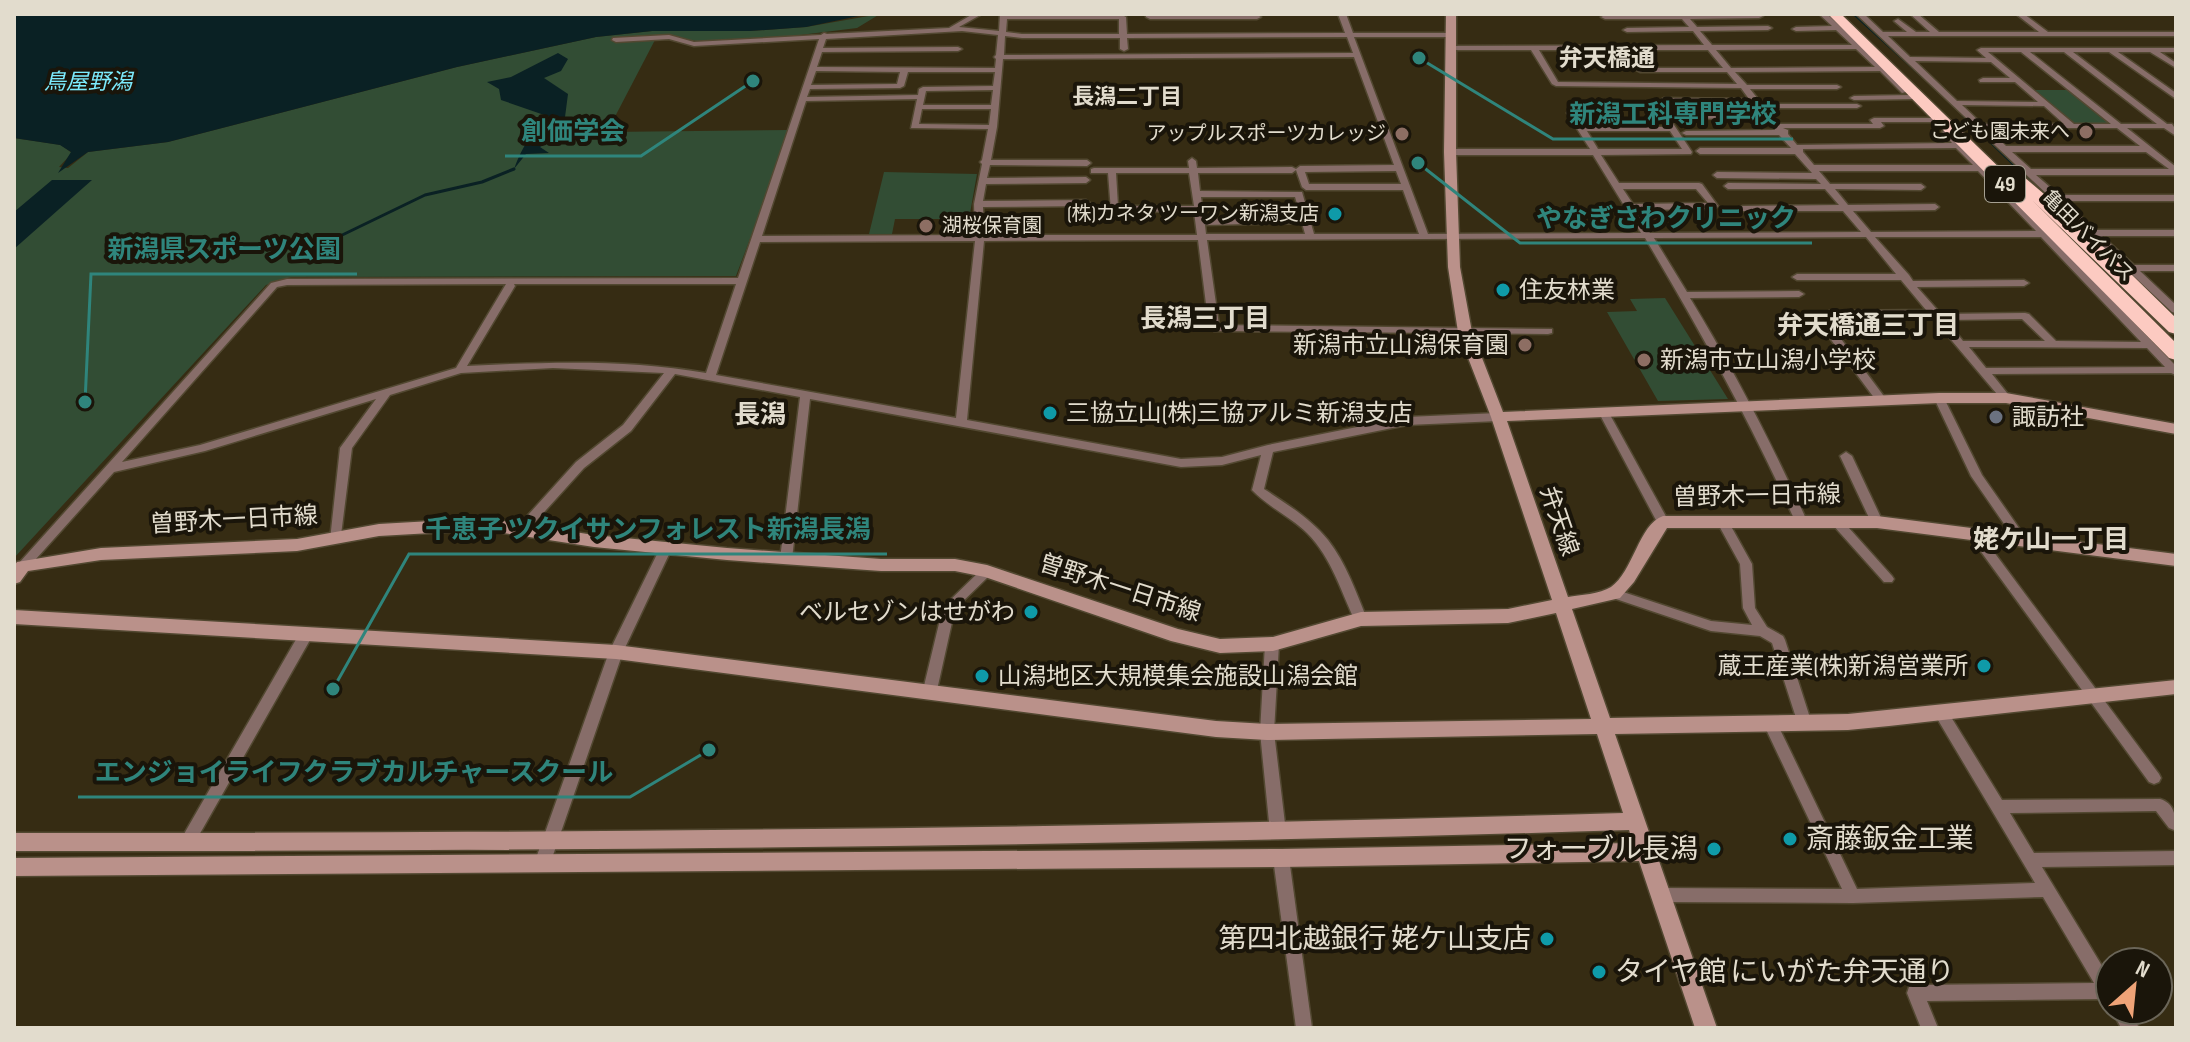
<svg xmlns="http://www.w3.org/2000/svg" width="2190" height="1042" viewBox="0 0 2190 1042" font-family="'Sofia Sans Condensed','Noto Sans JP',sans-serif">
<style>
.green{fill:#324d34}
.water{fill:#0a2124}
.lines{fill:none;stroke-linecap:round;stroke-linejoin:round}
.stream{stroke:#0a2124;stroke-width:3}
.street-casing{stroke:#524831;stroke-width:3}
.secondary-casing{stroke:#524831;stroke-width:3}
.highway-casing{stroke:#524831;stroke-width:3}
.street{fill:#876d69;fill-rule:evenodd}
.secondary{fill:#ba918a;fill-rule:evenodd}
.highway{fill:#fccac1;fill-rule:evenodd}
.education-dot{fill:#8d6e63;stroke:#1a150a;stroke-width:3}
.culture-dot{fill:#0f9aa8;stroke:#1a150a;stroke-width:3}
.worship-dot{fill:#6b7280;stroke:#1a150a;stroke-width:3}
.labels{text-anchor:middle;dominant-baseline:central;stroke-width:8;stroke-linejoin:round;paint-order:stroke}
.far-poi-label{font-size:20px;fill:#e2dccd;stroke:#1a150a;text-anchor:end}
.far-street-label{font-size:20px;fill:#e2dccd;stroke:#1a150a}
.far-water-label{font-size:22px;font-style:italic;fill:#7cebfd;stroke:#1a150a}
.far-neighbourhood-label{font-size:22px;font-weight:bold;fill:#e2dccd;stroke:#1a150a}
.shield{fill:#1a150a;stroke:#a6a092;stroke-width:2}
.shield-label{font-size:22px;font-weight:bold;fill:#e2dccd}
.far-quarter-label{font-size:24px;font-weight:bold;fill:#e2dccd;stroke:#1a150a}
.poi-label{font-size:24px;fill:#e2dccd;stroke:#1a150a;text-anchor:start}
.street-label{font-size:24px;fill:#e2dccd;stroke:#1a150a}
.neighbourhood-label{font-size:26px;font-weight:bold;fill:#e2dccd;stroke:#1a150a}
.near-poi-label{font-size:28px;fill:#e2dccd;stroke:#1a150a;text-anchor:start}
.leader{fill:none;stroke:#2f857c;stroke-width:3}
.callout-dot{fill:#2f857c;stroke:#1a150a;stroke-width:3}
.callout-label{font-size:26px;text-anchor:middle;font-weight:bold;fill:#2f857c;stroke:#1a150a;stroke-width:8;stroke-linejoin:round;paint-order:stroke}
</style>
<rect width="100%" height="100%" fill="#362c13"/>
<g class="green">
<polygon points="880,14 857,28 792,36 700,42 673,36 656,38 607,132 791,130 736,276 291,277 266,285 14,558 14,138 61,145 72,153 59,167 68,168 88,152 168,142 457,67 596,37 652,31 750,31 806,27"/>
<polygon points="2033,90 2072,90 2114,124 2073,124"/>
<polygon points="884,172 977,174 969,219 895,219 892,234 869,234"/>
<polygon points="1665,298 1728,399 1658,401 1607,312 1637,311 1630,299"/>
</g>
<g class="water">
<polygon points="14,14 868,14 806,27 750,31 652,31 596,37 457,67 168,142 88,152 58,173 71,152 60,145 14,138"/>
<path d="M 558,53 L 568,59 L 561,71 L 544,78 L 568,94 L 565,117 L 550,127 L 558,137 L 540,147 L 549,153 L 526,154 L 514,169 C 522,147 532,131 550,117 L 501,100 L 499,89 L 487,82 L 511,77 Z"/>
<polygon points="52,180 92,180 14,249 14,212"/>
</g>
<g class="lines">
<g class="stream">
<polyline points="1854,14 1922,76"/>
<polyline points="1963,115 2043,193"/>
<polyline points="336,238 425,195 482,182 514,169"/>
<polyline points="2166,308 2176,318"/>
</g>
<defs>
<g id="street">
<path d="M 973,14 L 982,14 L 959,27 L 999,31 L 1000,14 L 1122,15 L 1126,17 L 1127,34 L 1345,33 L 1338,14 L 1346,14 L 1353,33 L 1454,33 L 1454,37 L 1354,37 L 1428,234 L 1641,233 L 1593,155 L 1450,155 L 1446,152 L 1450,149 L 1590,149 L 1567,113 L 1568,111 L 1574,111 L 1584,127 L 1667,127 L 1655,109 L 1659,107 L 1662,107 L 1692,152 L 1691,154 L 1601,155 L 1619,183 L 1699,183 L 1702,184 L 1718,206 L 1714,209 L 1636,210 L 1650,233 L 1861,232 L 1843,211 L 1740,211 L 1740,207 L 1743,206 L 1839,205 L 1825,189 L 1728,189 L 1724,186 L 1728,183 L 1821,184 L 1816,179 L 1717,178 L 1713,175 L 1717,172 L 1812,173 L 1795,154 L 1700,154 L 1696,151 L 1700,148 L 1791,148 L 1779,135 L 1686,135 L 1682,133 L 1686,131 L 1775,130 L 1766,118 L 1675,119 L 1671,117 L 1675,115 L 1762,114 L 1753,103 L 1664,102 L 1660,100 L 1664,98 L 1749,99 L 1741,88 L 1556,86 L 1552,84 L 1531,50 L 1450,50 L 1446,48 L 1450,46 L 1704,45 L 1693,31 L 1627,32 L 1623,30 L 1627,28 L 1689,27 L 1682,19 L 1605,19 L 1601,17 L 1605,15 L 1759,14 L 1763,16 L 1759,18 L 1690,19 L 1697,27 L 1768,26 L 1772,28 L 1768,30 L 1700,31 L 1712,45 L 1852,45 L 1836,30 L 1796,31 L 1792,29 L 1796,27 L 1832,26 L 1819,14 L 1827,14 L 1909,91 L 1902,93 L 1880,71 L 1735,72 L 1747,85 L 1837,85 L 1841,87 L 1837,89 L 1750,89 L 1762,104 L 1857,104 L 1861,106 L 1857,108 L 1766,108 L 1779,124 L 1873,124 L 1870,120 L 1874,118 L 1934,118 L 1938,120 L 1934,122 L 1881,122 L 1884,126 L 1880,128 L 1783,128 L 1788,130 L 1788,134 L 1797,145 L 1952,143 L 1942,132 L 1949,130 L 2046,231 L 2050,232 L 2050,236 L 2176,366 L 2176,375 L 2171,373 L 1992,374 L 2011,398 L 2006,401 L 2002,400 L 1931,316 L 1829,317 L 1824,314 L 1829,311 L 1926,310 L 1901,280 L 1797,280 L 1792,277 L 1797,274 L 1896,274 L 1866,237 L 1654,238 L 1687,292 L 1799,291 L 1804,294 L 1799,297 L 1690,298 C 1734,370 1772,444 1807,521 L 1801,525 L 1795,521 C 1751,423 1700,330 1645,238 L 1207,240 L 1219,325 L 1552,329 L 1552,333 L 1548,334 L 1214,331 L 1209,328 L 1198,240 L 984,241 L 967,420 L 1181,459 L 1222,457 L 1268,445 L 1407,417 L 1498,413 L 1503,417 L 1498,421 L 1407,425 L 1273,452 L 1264,489 C 1287,504 1311,519 1328,540 C 1346,563 1356,592 1367,619 L 1366,623 L 1356,623 C 1341,592 1332,558 1307,533 C 1291,517 1268,507 1252,490 L 1261,455 L 1222,465 L 1181,467 L 810,399 L 792,559 L 790,562 L 782,562 L 780,559 L 800,397 L 675,374 L 631,431 L 584,468 L 527,531 L 519,531 L 517,528 L 519,525 L 576,462 L 623,425 L 664,373 L 553,368 L 461,373 L 390,395 L 352,448 L 340,543 L 332,543 L 330,540 L 340,448 L 376,399 L 205,451 L 114,472 L 27,569 L 19,569 L 17,566 L 19,563 L 271,283 L 287,279 L 738,278 L 819,39 L 694,46 L 669,39 L 616,42 L 612,40 L 613,38 L 669,35 L 694,42 L 821,35 L 824,33 L 827,34 L 949,28 ZM 1007,19 L 1119,19 L 1119,34 L 1022,34 L 1006,32 ZM 962,31 L 998,35 L 996,55 L 994,57 L 996,59 L 995,68 L 817,67 L 822,52 L 958,51 L 962,49 L 958,47 L 823,48 L 826,39 ZM 1005,36 L 1022,38 L 1120,38 L 1120,49 L 1124,51 L 1128,49 L 1127,38 L 1347,37 L 1353,53 L 1004,55 ZM 1856,49 L 1875,67 L 1731,68 L 1716,50 ZM 1539,50 L 1708,50 L 1723,68 L 1640,68 L 1636,70 L 1640,72 L 1727,72 L 1737,84 L 1558,82 ZM 1354,57 L 1394,165 L 1300,166 L 1296,169 L 1292,167 L 1197,168 L 1196,161 L 1192,158 L 1188,161 L 1189,168 L 1094,168 L 1091,169 L 1091,173 L 1108,173 L 1111,211 L 1194,212 L 1197,235 L 984,235 L 983,207 L 1086,206 L 1090,203 L 1086,200 L 983,201 L 986,184 L 1086,183 L 1090,180 L 1086,177 L 987,178 L 990,165 L 1087,166 L 1091,163 L 1087,160 L 991,160 L 997,127 L 1003,59 ZM 816,71 L 900,72 L 897,84 L 811,85 ZM 908,72 L 995,72 L 993,86 L 923,87 L 919,89 L 918,95 L 807,97 L 810,89 L 900,88 L 904,86 ZM 993,90 L 991,105 L 923,105 L 926,91 ZM 917,99 L 911,128 L 988,129 L 982,160 L 980,162 L 982,164 L 974,204 L 975,235 L 762,236 L 806,101 ZM 922,109 L 991,109 L 989,125 L 919,124 ZM 1587,131 L 1670,131 L 1682,149 L 1598,149 ZM 1956,148 L 1973,165 L 1814,165 L 1803,152 L 1803,149 ZM 1296,170 L 1302,187 L 1306,190 L 1403,190 L 1419,234 L 1314,234 L 1302,192 L 1200,191 L 1198,173 L 1292,173 ZM 1396,171 L 1401,184 L 1309,184 L 1305,172 ZM 1819,171 L 1978,171 L 2036,231 L 1871,232 L 1853,211 L 1935,210 L 1939,207 L 1935,204 L 1848,205 L 1835,189 L 1921,190 L 1925,187 L 1921,184 L 1830,184 ZM 1116,173 L 1189,173 L 1194,206 L 1118,206 ZM 1623,189 L 1696,189 L 1708,203 L 1633,204 ZM 1201,197 L 1295,197 L 1301,217 L 1204,219 ZM 1302,223 L 1305,234 L 1206,234 L 1205,225 ZM 1875,237 L 2041,237 L 2141,342 L 2056,341 L 2029,314 L 2025,313 L 1941,314 L 1917,287 L 2024,286 L 2029,283 L 2024,280 L 1913,281 L 1909,275 ZM 975,241 L 956,418 L 716,375 L 760,242 ZM 506,284 L 456,368 L 200,445 L 122,462 L 277,287 L 287,285 ZM 514,284 L 736,284 L 706,373 C 628,359 547,362 467,366 L 515,286 ZM 2022,319 L 2045,341 L 1963,341 L 1946,320 ZM 1969,347 L 2147,348 L 2165,367 L 1986,368 Z"/>
<polygon points="1146,14 1257,15 1261,17 1257,19 1150,19 1146,17"/>
<path d="M 1856,14 L 1864,14 L 1883,32 L 1907,32 L 1894,21 L 1898,19 L 1916,32 L 1930,32 L 1910,14 L 1918,14 L 1939,32 L 2039,32 L 2016,14 L 2024,14 L 2048,32 L 2176,32 L 2176,36 L 1888,36 L 1910,57 L 1986,58 L 1977,50 L 1981,48 L 2176,48 L 2176,52 L 2160,52 L 2176,63 L 2176,68 L 2150,52 L 2118,52 L 2176,93 L 2176,99 L 2109,52 L 2073,52 L 2167,124 L 2172,124 L 2176,130 L 2176,136 L 2164,128 L 2127,128 L 2176,167 L 2176,175 L 2036,175 L 2059,195 L 2176,195 L 2176,201 L 2064,201 L 2096,230 L 2176,230 L 2176,236 L 2102,236 L 2134,265 L 2176,265 L 2176,271 L 2140,271 L 2176,305 L 2176,313 L 2172,312 L 2091,236 L 2088,235 L 2087,232 ZM 1988,52 L 2021,52 L 2111,124 L 2074,124 ZM 2030,52 L 2064,52 L 2157,124 L 2121,124 ZM 1915,61 L 1991,62 L 2010,78 L 1983,78 L 1979,80 L 1980,82 L 2015,82 L 2038,102 L 1957,101 ZM 1962,105 L 2044,106 L 2064,124 L 1982,124 ZM 1987,128 L 2117,128 L 2140,146 L 2006,146 ZM 2012,152 L 2146,152 L 2169,169 L 2031,169 Z"/>
<polygon points="1912,95 1916,97 1915,99 1854,100 1850,98 1854,96"/>
<polygon points="1834,334 1838,335 1886,399 1887,401 1886,403 1878,403 1829,337"/>
<polygon points="1939,395 1944,398 1982,475 2026,538 2028,541 2026,544 2018,544 1971,476 1934,398"/>
<polygon points="1604,409 1609,413 1669,522 1667,525 1663,526 1657,522 1599,413"/>
<polygon points="1846,452 1852,456 1883,522 1881,525 1877,526 1871,522 1840,456"/>
<polygon points="1836,517 1840,518 1892,576 1894,579 1892,582 1884,582 1832,524 1830,521 1832,518"/>
<polygon points="1723,518 1727,519 1752,564 1755,608 1767,627 1783,636 1785,640 1812,724 1810,728 1805,730 1800,728 1798,724 1772,643 1760,636 1711,631 1610,597 1608,594 1610,591 1614,589 1711,621 1752,625 1743,608 1740,564 1717,522"/>
<polygon points="1975,531 1979,532 2159,774 2161,778 2159,782 2154,784 2149,782 1971,538 1969,535 1971,532"/>
<polygon points="666,544 672,548 623,652 550,864 547,869 542,871 537,869 534,864 609,652 660,548"/>
<polygon points="987,566 991,568 993,571 991,574 955,609 937,690 935,694 930,695 925,694 923,690 943,607 983,568"/>
<polygon points="307,628 312,629 314,633 194,844 189,846 184,844 181,839 184,834 302,629"/>
<polygon points="1272,639 1277,640 1279,644 1274,732 1286,832 1283,837 1278,839 1273,837 1270,832 1260,732 1265,644 1267,640"/>
<path d="M 1943,710 L 1948,712 L 2002,800 L 2160,799 C 2174,803 2176,816 2176,829 L 2174,830 L 2169,828 L 2156,811 L 2010,813 L 2034,853 L 2176,851 L 2176,865 L 2042,867 L 2110,979 L 2110,1002 L 2104,999 L 1927,1001 L 1938,1028 L 1921,1028 L 1907,993 L 1909,987 L 1915,985 L 2094,983 L 2043,897 L 1853,903 L 1660,902 L 1654,900 L 1652,895 L 1654,890 L 1660,888 L 1842,889 L 1764,725 L 1766,721 L 1771,719 L 1776,721 L 1857,889 L 2035,883 L 1938,720 L 1936,716 L 1938,712 Z"/>
<polygon points="1281,851 1286,853 1289,858 1312,1028 1296,1028 1273,858 1276,853"/>
<polygon points="2112,1010 2130,1010 2139,1028 2121,1028"/>
</g>
<path id="secondary" d="M 1446,14 L 1456,14 L 1456,152 L 1460,267 L 1472,332 L 1503,412 L 1939,393 L 2006,393 L 2176,424 L 2176,434 L 2006,403 L 1939,403 L 1507,421 L 1568,597 C 1580,595 1600,594 1611,587 C 1633,572 1639,524 1663,516 L 1877,516 L 2176,554 L 2176,566 L 1877,528 L 1667,528 L 1634,582 L 1620,598 L 1572,609 L 1610,718 L 1848,714 L 2176,680 L 2176,694 L 1889,726 L 1848,730 L 1615,734 L 1717,1028 L 1695,1028 L 1639,861 L 1281,867 L 14,876 L 14,858 L 1281,849 L 1633,843 L 1629,830 C 1090,847 552,851 14,851 L 14,833 C 550,833 1087,829 1623,813 L 1597,734 L 1267,740 L 1216,737 L 616,659 L 14,624 L 14,610 L 616,645 L 1216,721 L 1267,724 L 1591,719 L 1556,613 L 1508,623 L 1361,626 L 1273,651 L 1220,653 L 1171,641 L 985,577 L 955,571 L 881,571 L 727,560 L 594,547 L 484,530 L 379,536 L 297,551 L 101,560 L 28,571 L 20,582 L 14,584 L 14,566 L 17,562 L 101,548 L 297,539 L 379,524 L 484,518 L 594,535 L 727,548 L 881,559 L 955,559 L 987,565 L 1178,629 L 1220,639 L 1273,637 L 1361,612 L 1508,609 L 1552,600 L 1491,417 L 1458,332 L 1448,267 L 1444,152 Z"/>
<polygon id="highway" points="1828,14 1841,14 2011,179 2024,177 2085,229 2176,318 2176,334 2169,332 2032,200 2176,343 2176,360 2169,358"/>
</defs>
<use href="#street" class="street-casing"/>
<use href="#secondary" class="secondary-casing"/>
<use href="#highway" class="highway-casing"/>
<use href="#street" class="street"/>
<use href="#secondary" class="secondary"/>
<use href="#highway" class="highway"/>
</g>
<g class="education-dot">
<circle cx="2086" cy="132" r="8"/>
<circle cx="1402" cy="134" r="8"/>
<circle cx="926" cy="226" r="8"/>
<circle cx="1525" cy="345" r="8"/>
<circle cx="1644" cy="360" r="8"/>
</g>
<g class="culture-dot">
<circle cx="1335" cy="214" r="8"/>
<circle cx="1503" cy="290" r="8"/>
<circle cx="1050" cy="413" r="8"/>
<circle cx="1031" cy="612" r="8"/>
<circle cx="1984" cy="666" r="8"/>
<circle cx="982" cy="676" r="8"/>
<circle cx="1790" cy="839" r="8"/>
<circle cx="1714" cy="849" r="8"/>
<circle cx="1547" cy="939" r="8"/>
<circle cx="1599" cy="972" r="8"/>
</g>
<circle class="worship-dot" cx="1996" cy="417" r="8"/>
<g class="labels">
<g class="far-poi-label">
<text x="2070" y="132">こども園未来へ</text>
<text x="1386" y="134">アップルスポーツカレッジ</text>
<text x="1319" y="214">(株)カネタ ツーワン新潟支店</text>
<text x="942" y="226" text-anchor="start">湖桜保育園</text>
</g>
<g class="far-street-label">
<text transform="translate(2088 236) rotate(45)">亀田バイパス</text>
</g>
<g class="far-water-label">
<text x="88" y="82">鳥屋野潟</text>
</g>
<g class="far-neighbourhood-label">
<text x="1127" y="97">長潟二丁目</text>
</g>
<rect class="shield" x="1985" y="166" width="40" height="36" rx="6"/>
<g class="shield-label">
<text x="2005" y="184">49</text>
</g>
<g class="far-quarter-label">
<text x="1607" y="58">弁天橋通</text>
</g>
<g class="poi-label">
<text x="1519" y="290">住友林業</text>
<text x="1509" y="345" text-anchor="end">新潟市立山潟保育園</text>
<text x="1660" y="360">新潟市立山潟小学校</text>
<text x="1066" y="413">三協立山(株)三協アルミ新潟支店</text>
<text x="2012" y="417">諏訪社</text>
<text x="1015" y="612" text-anchor="end">ベルセゾンはせがわ</text>
<text x="1968" y="666" text-anchor="end">蔵王産業(株)新潟営業所</text>
<text x="998" y="676">山潟地区大規模集会施設山潟会館</text>
</g>
<g class="street-label">
<text transform="translate(1757 496) rotate(-1)">曽野木一日市線</text>
<text transform="translate(234 520) rotate(-3)">曽野木一日市線</text>
<text transform="translate(1559 521) rotate(71)">弁天線</text>
<text transform="translate(1120 588) rotate(18)">曽野木一日市線</text>
</g>
<g class="neighbourhood-label">
<text x="1205" y="319">長潟三丁目</text>
<text x="1868" y="326">弁天橋通三丁目</text>
<text x="760" y="415">長潟</text>
<text x="2051" y="540">姥ケ山一丁目</text>
</g>
<g class="near-poi-label">
<text x="1806" y="839">斎藤鈑金工業</text>
<text x="1698" y="849" text-anchor="end">フォーブル長潟</text>
<text x="1531" y="939" text-anchor="end">第四北越銀行 姥ケ山支店</text>
<text x="1615" y="972">タイヤ館 にいがた弁天通り</text>
</g>
</g>
<path class="leader" d="M1419 58L1553 139H1793M753 81L641 156H505M1418 163L1520 243H1812M85 402L91 274H357M333 689L409 554H887M709 750L630 797H78"/>
<g class="callout-dot">
<circle cx="1419" cy="58" r="8"/>
<circle cx="753" cy="81" r="8"/>
<circle cx="1418" cy="163" r="8"/>
<circle cx="85" cy="402" r="8"/>
<circle cx="333" cy="689" r="8"/>
<circle cx="709" cy="750" r="8"/>
</g>
<g class="callout-label">
<text x="1673" y="123">新潟工科専門学校</text>
<text x="573" y="140">創価学会</text>
<text x="1666" y="227">やなぎさわクリニック</text>
<text x="224" y="258">新潟県スポーツ公園</text>
<text x="648" y="538">千恵子 ツクイサンフォレスト新潟長潟</text>
<text x="354" y="781">エンジョイライフクラブカルチャースクール</text>
</g>
<rect width="2190" height="1042" fill="none" stroke="#e2dccd" stroke-width="32"/>
<g transform="translate(2134 986) rotate(27)"><circle r="38" fill="#1a150a" stroke="#6a6558" stroke-width="2"/>
<path d="M0-6L14 30L0 20L-14 30Z" fill="#efa377"/>
<text y="-12" font-size="22" font-weight="bold" text-anchor="middle" fill="#e2dccd">N</text>
</g>
</svg>
